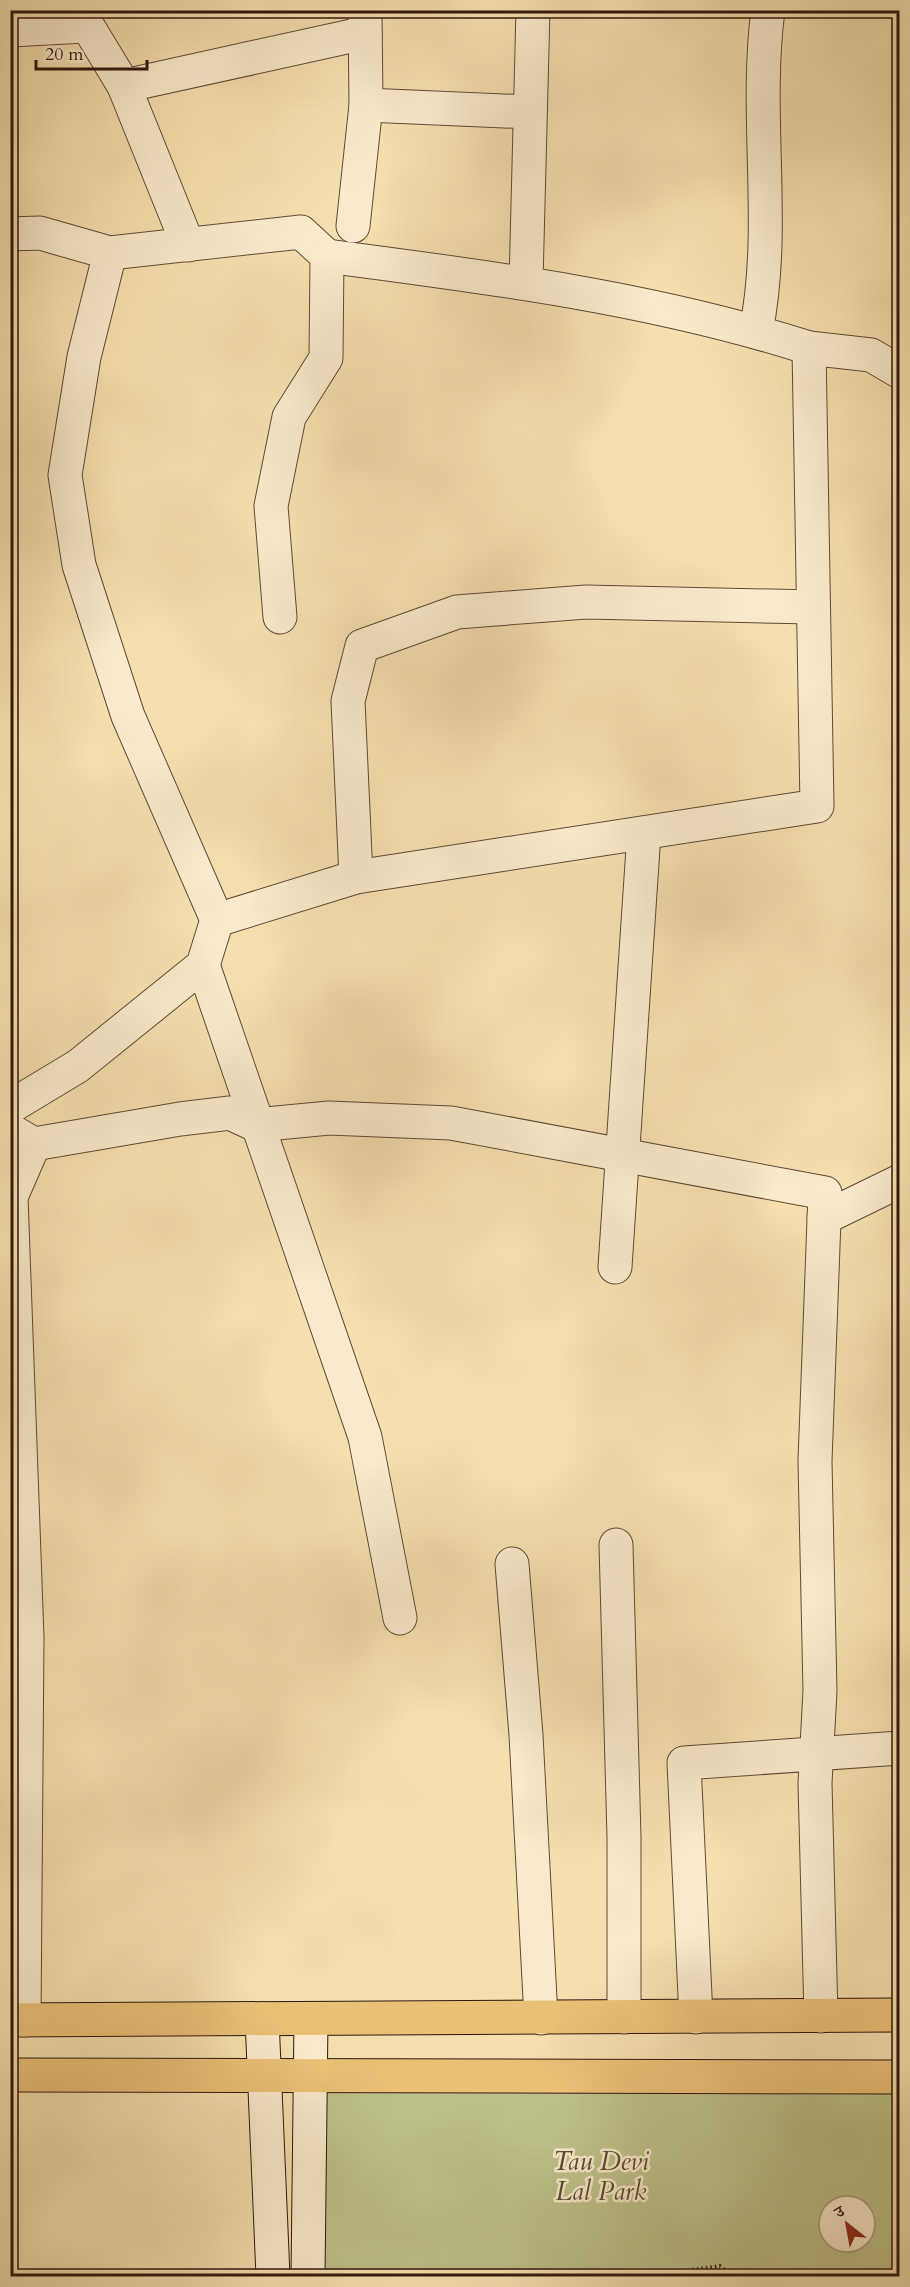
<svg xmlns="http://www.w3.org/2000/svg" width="910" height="2287" viewBox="0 0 910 2287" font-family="Cardo,'Noto Serif Devanagari',serif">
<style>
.green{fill:#bdc189;stroke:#766c4a;stroke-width:1.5;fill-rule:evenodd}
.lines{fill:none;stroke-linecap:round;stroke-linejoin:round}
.street-casing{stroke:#604934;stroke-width:35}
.secondary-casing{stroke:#2f170b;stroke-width:35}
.primary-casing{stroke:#2f170b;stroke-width:35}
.path{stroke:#2f170b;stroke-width:4;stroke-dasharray:1.5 3;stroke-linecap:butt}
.street{stroke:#f8eaca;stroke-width:33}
.secondary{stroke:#f8eaca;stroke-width:33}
.primary{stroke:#eac077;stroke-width:33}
.labels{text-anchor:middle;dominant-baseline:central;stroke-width:5;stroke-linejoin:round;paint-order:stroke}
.park-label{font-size:26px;font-style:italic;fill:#5a4a31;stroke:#f8eaca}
</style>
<rect width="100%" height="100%" fill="#f5dfae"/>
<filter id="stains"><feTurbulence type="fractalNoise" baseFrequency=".00333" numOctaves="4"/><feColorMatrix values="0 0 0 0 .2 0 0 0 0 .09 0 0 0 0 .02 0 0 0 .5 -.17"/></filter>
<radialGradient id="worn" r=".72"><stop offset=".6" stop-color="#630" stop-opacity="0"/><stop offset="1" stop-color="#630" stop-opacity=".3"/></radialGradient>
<path class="green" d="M 310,2076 L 899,2076 L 899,2276 L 302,2276 ZM 829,2206 L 865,2206 L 865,2242 L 829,2242 Z"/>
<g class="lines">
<defs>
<g id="street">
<polyline points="78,10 124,86 188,245"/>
<polyline points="10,30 85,26"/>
<polyline points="124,86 365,33"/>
<polyline points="366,105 529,112"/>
<polyline points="353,226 366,105 365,12"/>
<polyline points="10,234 40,233 110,253 301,232 327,256 326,358 289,417 271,506 280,617"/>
<polyline points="110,253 84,357 65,475 79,565 128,716 217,920"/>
<path d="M 327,256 C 489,277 653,298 809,348"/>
<polyline points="526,282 533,10"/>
<path d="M 756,331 C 777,226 754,117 768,10"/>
<polyline points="356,877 348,701 362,646 457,612 586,602 813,607"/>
<polyline points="203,965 365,1437 400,1618"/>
<polyline points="10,1107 78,1066 203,965 217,920 356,877 817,806 809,348 871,355 900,372"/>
<polyline points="10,1130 34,1144 180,1119 230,1113 256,1125 329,1118 451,1123 825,1193 815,1461 820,1691 815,1783 821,2016"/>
<polyline points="824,1218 900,1181"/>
<polyline points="615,1267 644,833"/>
<polyline points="616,1545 624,1837 624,2017"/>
<polyline points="512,1564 526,1735 541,2018"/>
<polyline points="696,2017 684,1763 900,1748"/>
<polyline points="24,2020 27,1637 11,1197 34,1144"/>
</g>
<g id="secondary">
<polyline points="262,2019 273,2276"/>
<polyline points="308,2276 311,2020"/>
</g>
<g id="primary">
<polyline points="10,2020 900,2015"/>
<polyline points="10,2075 900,2077"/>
</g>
</defs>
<use href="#street" class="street-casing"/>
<use href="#secondary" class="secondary-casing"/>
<use href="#primary" class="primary-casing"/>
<polyline class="path" points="648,2276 720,2266 732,2276"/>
<use href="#street" class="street"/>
<use href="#secondary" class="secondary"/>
<use href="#primary" class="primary"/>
</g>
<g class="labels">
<g class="park-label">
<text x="601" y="2161">Tau Devi<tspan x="601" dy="30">Lal Park</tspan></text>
</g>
</g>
<rect width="910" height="2287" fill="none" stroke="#f5dfae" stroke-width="36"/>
<rect x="12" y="12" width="886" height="2263" fill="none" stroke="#2f170b" stroke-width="3"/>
<rect x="18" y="18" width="874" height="2251" fill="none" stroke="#2f170b" stroke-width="1.5"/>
<g transform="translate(847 2224) rotate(329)"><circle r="28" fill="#f8eaca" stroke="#a8967e" stroke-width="1.5"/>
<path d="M0-4.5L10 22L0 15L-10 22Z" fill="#8f2418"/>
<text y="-9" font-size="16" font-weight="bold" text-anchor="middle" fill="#2f170b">उ</text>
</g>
<path d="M36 60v9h111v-9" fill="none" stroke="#2f170b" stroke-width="3"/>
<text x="45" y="60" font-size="18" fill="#2f170b" stroke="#f8eaca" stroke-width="4.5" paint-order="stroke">20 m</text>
<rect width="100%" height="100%" filter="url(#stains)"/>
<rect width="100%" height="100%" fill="url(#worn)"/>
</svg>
